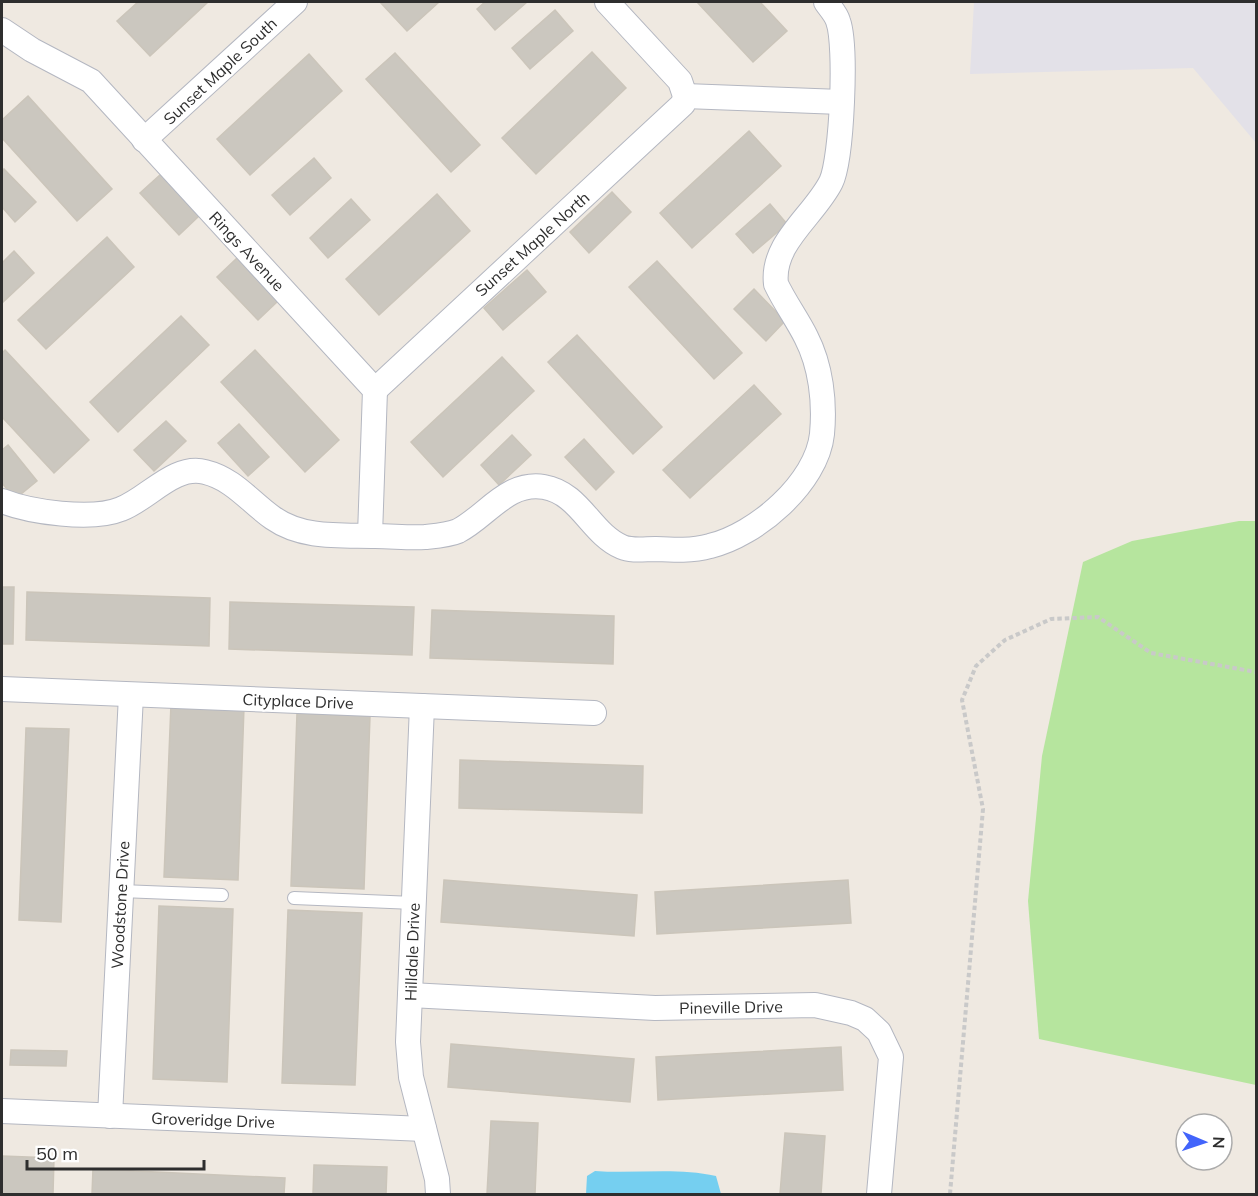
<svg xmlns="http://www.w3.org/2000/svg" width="1258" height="1196" viewBox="0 0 1258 1196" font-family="Mulish,sans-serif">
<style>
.industrial{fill:#e3e1e8}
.green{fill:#b6e59e}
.water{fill:#75cff0}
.building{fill:#cbc7bf;stroke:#cbc5ba;stroke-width:1.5}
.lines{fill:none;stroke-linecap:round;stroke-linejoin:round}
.service-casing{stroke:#b4b7c1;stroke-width:14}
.minor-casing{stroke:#b4b7c1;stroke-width:26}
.path{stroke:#c9c9c9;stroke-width:4;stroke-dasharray:4.5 3;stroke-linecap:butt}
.service{stroke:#fff;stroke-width:12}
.minor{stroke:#fff;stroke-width:24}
.labels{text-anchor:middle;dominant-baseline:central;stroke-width:4.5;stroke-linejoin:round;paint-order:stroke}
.street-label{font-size:16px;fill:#2e2e2e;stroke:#fff}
</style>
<rect width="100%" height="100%" fill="#efe9e1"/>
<polygon class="industrial" points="974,2 1256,2 1256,143 1193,68 970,74"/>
<polygon class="green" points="1239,521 1256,521 1256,1085 1039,1039 1028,901 1042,756 1083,562 1132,541"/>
<path class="water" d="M 595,1171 C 635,1174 677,1167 716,1176 L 721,1194 L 586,1194 L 587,1176 Z"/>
<g class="building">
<polygon points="138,2 208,2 150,56 117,21"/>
<polygon points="380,2 439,2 407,31"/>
<polygon points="485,2 527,2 495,30 477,9"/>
<polygon points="697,2 760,2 787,31 753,62"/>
<polygon points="555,10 573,31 530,69 512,48"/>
<polygon points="592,52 626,88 536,174 502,138"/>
<polygon points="395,53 480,145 451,172 366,79"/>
<polygon points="309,54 342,91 250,175 217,139"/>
<polygon points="28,96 112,189 77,221 2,138 2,120"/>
<polygon points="749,131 781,166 692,248 660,213"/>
<polygon points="314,158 331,178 290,215 272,195"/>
<polygon points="4,169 36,202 15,222 2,207 2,172"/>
<polygon points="161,174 199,216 179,235 140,193"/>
<polygon points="612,192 631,212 589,253 570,232"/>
<polygon points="437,194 470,231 379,315 346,279"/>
<polygon points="351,199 370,220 328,258 310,238"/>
<polygon points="770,204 787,224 753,253 736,234"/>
<polygon points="107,237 134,267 46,349 18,320"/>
<polygon points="14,251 34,273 2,303 2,263"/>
<polygon points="237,258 278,301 258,320 217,277"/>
<polygon points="657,261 742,353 714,379 629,287"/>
<polygon points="527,270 546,292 503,330 484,308"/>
<polygon points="754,289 785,321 766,341 734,309"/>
<polygon points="181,316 209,345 118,432 90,402"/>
<polygon points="577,335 662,427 633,454 548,362"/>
<polygon points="5,350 89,440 54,473 2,417 2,353"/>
<polygon points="255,350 339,440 305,472 221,382"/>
<polygon points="502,357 534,391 443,477 411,442"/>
<polygon points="754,385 781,414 690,498 663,470"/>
<polygon points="166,421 186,441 154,471 134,450"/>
<polygon points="239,424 269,457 248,476 218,443"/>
<polygon points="512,435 531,455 499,485 481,465"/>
<polygon points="584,439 614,472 596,490 565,457"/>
<polygon points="8,445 37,481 15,499 2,483 2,450"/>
<polygon points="2,587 14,587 13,644 2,644"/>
<polygon points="27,592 210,598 209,646 26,640"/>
<polygon points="230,602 414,607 412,655 229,649"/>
<polygon points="432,610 614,616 613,664 430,658"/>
<polygon points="171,704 244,707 238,880 164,877"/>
<polygon points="297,713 370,716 364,889 291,886"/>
<polygon points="26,728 69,729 61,922 19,920"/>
<polygon points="460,760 643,766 642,813 459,808"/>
<polygon points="444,880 637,895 634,936 441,922"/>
<polygon points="848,880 851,923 657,934 655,892"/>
<polygon points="159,906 233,909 227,1082 153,1079"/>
<polygon points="288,910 362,913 355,1085 282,1083"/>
<polygon points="451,1044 634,1059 630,1102 448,1087"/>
<polygon points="841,1047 843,1090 658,1100 656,1057"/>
<polygon points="11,1050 67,1051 66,1066 10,1065"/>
<polygon points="491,1121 538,1123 535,1194 487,1194"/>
<polygon points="785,1133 825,1136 821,1194 780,1194"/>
<polygon points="2,1156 54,1158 53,1194 2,1194"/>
<polygon points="314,1165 387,1167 386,1194 313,1194"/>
<polygon points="93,1169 285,1178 284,1194 92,1194"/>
</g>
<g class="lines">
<defs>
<g id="service">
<polyline points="121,891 222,895"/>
<polyline points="294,898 414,903"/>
</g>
<g id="minor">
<polyline points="2,30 32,50 91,81 375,390 370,535"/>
<polyline points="685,96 841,102"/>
<polyline points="144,140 295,2"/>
<polyline points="375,390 683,104 685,96 680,81 607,2"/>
<path d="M 2,501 C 30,512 92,521 121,509 C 148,499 174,464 205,472 C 234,479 250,502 273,518 C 303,539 341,535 375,536 C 392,536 409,538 425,537 C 435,536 449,535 458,531 C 487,516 507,481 544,487 C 580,493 591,534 622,547 C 631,551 645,549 655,549 C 674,550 692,551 710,546 C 756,535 817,483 822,434 C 825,402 821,366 806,337 C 797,319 785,303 776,284 C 771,243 814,216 831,182 C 842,159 847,45 838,21 C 836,14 830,8 826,2"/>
<polyline points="2,689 594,713"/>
<polyline points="422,706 408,1042 411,1077 437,1179 438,1194"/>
<polyline points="410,995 655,1008 815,1005 851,1013 865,1019 879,1032 891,1057 879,1194"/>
<polyline points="2,1111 424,1129"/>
<polyline points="110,1116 131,695"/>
</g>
</defs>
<use href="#service" class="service-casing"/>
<use href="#minor" class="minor-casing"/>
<polyline class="path" points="950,1194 983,809 962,700 976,666 1005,640 1051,619 1098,617 1151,653 1256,672"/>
<use href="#service" class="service"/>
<use href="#minor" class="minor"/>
</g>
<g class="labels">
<g class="street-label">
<text transform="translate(220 71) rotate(-43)">Sunset Maple South</text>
<text transform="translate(532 244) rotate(-42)">Sunset Maple North</text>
<text transform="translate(247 251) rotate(47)">Rings Avenue</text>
<text transform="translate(298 701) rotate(2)">Cityplace Drive</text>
<text transform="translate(120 905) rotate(-87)">Woodstone Drive</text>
<text transform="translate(412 952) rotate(-88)">Hilldale Drive</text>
<text transform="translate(731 1007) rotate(-1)">Pineville Drive</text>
<text transform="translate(213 1120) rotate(2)">Groveridge Drive</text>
</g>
</g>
<rect width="1258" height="1196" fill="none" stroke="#2e2e2e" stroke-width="6"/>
<g transform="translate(1204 1142) rotate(92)"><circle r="28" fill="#ffffff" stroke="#ababab" stroke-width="1.5"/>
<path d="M0-4.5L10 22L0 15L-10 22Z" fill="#4264fb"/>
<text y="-9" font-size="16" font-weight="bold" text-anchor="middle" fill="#2e2e2e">N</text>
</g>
<path d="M27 1160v9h177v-9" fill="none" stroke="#2e2e2e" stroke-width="3"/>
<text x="36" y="1160" font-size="18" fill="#2e2e2e" stroke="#ffffff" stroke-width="4.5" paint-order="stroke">50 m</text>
</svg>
